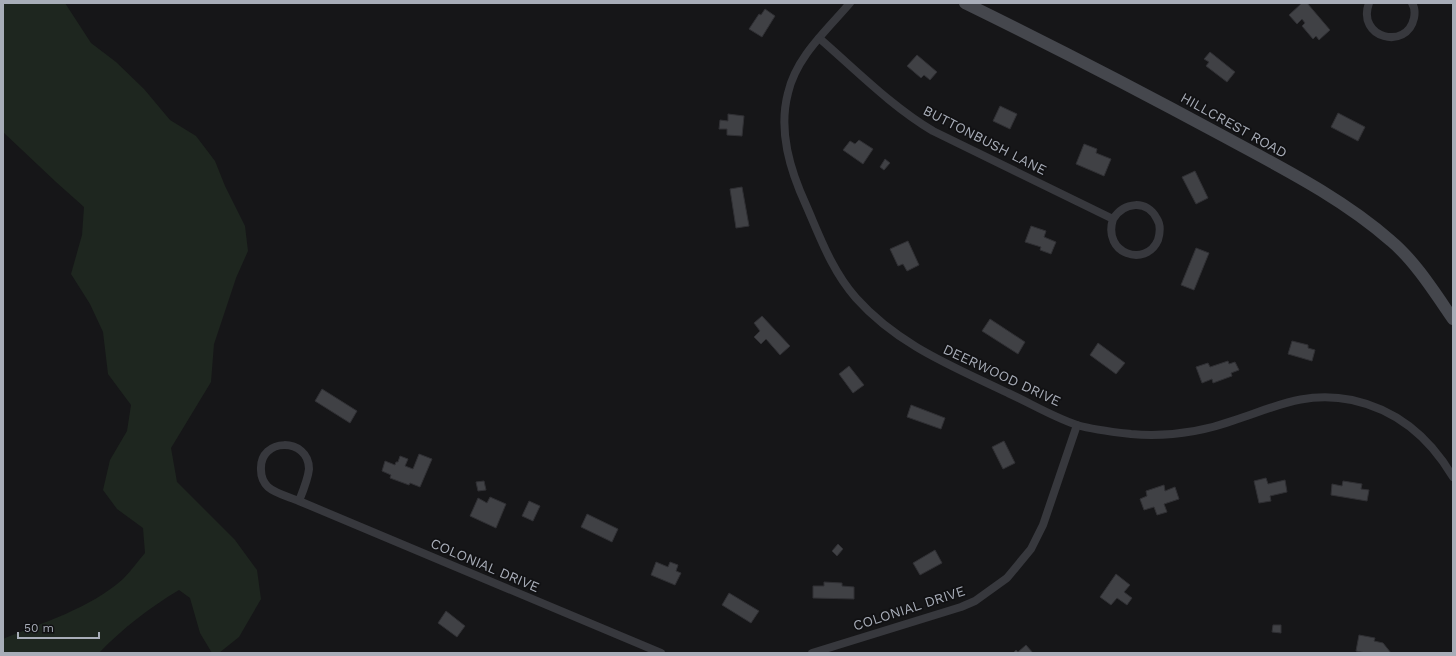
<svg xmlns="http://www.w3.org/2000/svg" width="1456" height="656" viewBox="0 0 1456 656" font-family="'Work Sans',sans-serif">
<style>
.green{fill:#1e261f}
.building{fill:#404145;stroke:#303034}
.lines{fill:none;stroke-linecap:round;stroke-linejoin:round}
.street{stroke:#37383d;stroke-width:8}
.secondary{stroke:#45474d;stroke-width:12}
.labels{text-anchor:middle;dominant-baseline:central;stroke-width:3.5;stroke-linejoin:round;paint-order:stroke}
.street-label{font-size:14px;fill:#a8adb8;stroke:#111113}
</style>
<rect width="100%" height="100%" fill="#161618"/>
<path class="green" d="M 3,3 L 65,3 L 91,43 L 116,62 L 144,89 L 170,120 L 196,136 L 215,161 L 225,186 L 245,226 L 248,251 L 236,278 L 214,344 L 211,382 L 171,448 L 177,482 L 235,540 L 257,570 L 261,599 L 239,637 L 219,653 L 212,653 L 200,633 L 190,598 L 179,590 C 149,608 123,628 99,653 L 3,653 L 3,639 C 44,622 89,609 123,579 C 131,571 138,561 145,553 L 143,528 L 117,509 L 103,490 L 110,460 L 127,431 L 131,405 L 108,374 L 103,332 L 90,304 L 71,274 L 82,235 L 84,207 L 56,182 L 3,132 Z"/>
<g class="building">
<polygon points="1302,3 1307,3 1330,30 1319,40 1316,36 1313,39 1302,26 1305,23 1302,19 1297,24 1289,15"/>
<polygon points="765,9 775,16 762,37 749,29 759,14 761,15"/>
<polygon points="1210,52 1235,72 1227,82 1206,66 1209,62 1204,59"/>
<polygon points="917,55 937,72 930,80 924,75 921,78 907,66"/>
<polygon points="1000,106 1017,114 1010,129 993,121"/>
<polygon points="1338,113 1365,127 1358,141 1331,127"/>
<polygon points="728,114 744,116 742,136 727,135 727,129 719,129 720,120 728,121"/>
<polygon points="859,140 873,149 863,164 843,150 850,141 855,144"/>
<polygon points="1084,144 1097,149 1096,153 1111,159 1104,176 1076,164"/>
<polygon points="885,159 890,163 884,170 880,167"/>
<polygon points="1195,171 1208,198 1196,204 1182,177"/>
<polygon points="742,187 749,226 736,228 730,189"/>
<polygon points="1031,226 1046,231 1044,237 1056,242 1051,254 1040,250 1041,247 1025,242"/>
<polygon points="908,241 919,265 907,271 903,264 898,266 890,249"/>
<polygon points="1196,248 1209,253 1194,290 1181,285"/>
<polygon points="762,316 790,346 780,355 766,339 761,344 754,337 760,331 754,323"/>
<polygon points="990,319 1025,342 1018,354 982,331"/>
<polygon points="1292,341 1308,345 1308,348 1315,350 1312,361 1288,354"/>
<polygon points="1098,343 1125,363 1116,374 1090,355"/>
<polygon points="1228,361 1229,364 1235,362 1239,370 1231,373 1232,376 1213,383 1212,379 1202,383 1196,367 1208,363 1210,367"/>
<polygon points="849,366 864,385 853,393 839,374"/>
<polygon points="322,389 357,411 350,423 315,401"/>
<polygon points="911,405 945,418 941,429 907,417"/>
<polygon points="1004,441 1015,463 1003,469 992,447"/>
<polygon points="419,454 432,459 420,487 410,483 409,485 390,478 391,475 382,471 385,461 395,465 396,462 398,462 400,456 408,459 405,466 413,469"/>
<polygon points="1266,478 1268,484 1285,480 1287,492 1270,496 1271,501 1259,503 1254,481"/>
<polygon points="484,481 486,490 478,491 476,482"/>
<polygon points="1343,481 1362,484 1361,489 1369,490 1367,501 1331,495 1332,484 1342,486"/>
<polygon points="1164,485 1165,491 1175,487 1179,499 1164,504 1167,512 1157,515 1154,507 1144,510 1140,499 1147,496 1146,491"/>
<polygon points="490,497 506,504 496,528 470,516 478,498 487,503"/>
<polygon points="529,501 540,506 533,521 522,516"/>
<polygon points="587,514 618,529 612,542 581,527"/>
<polygon points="838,544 843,549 837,556 832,551"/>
<polygon points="935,550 942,563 920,575 913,563"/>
<polygon points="656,562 668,567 670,562 678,565 676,571 681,573 675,585 651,575"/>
<polygon points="1116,574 1130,585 1124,592 1132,598 1127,605 1117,598 1111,605 1100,597"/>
<polygon points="824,582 842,583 842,586 854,587 854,599 813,598 813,586 824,586"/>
<polygon points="729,593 759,611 751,623 722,605"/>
<polygon points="446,611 465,626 457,637 438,623"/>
<polygon points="1273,625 1281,625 1281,633 1272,632"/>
<polygon points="1359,635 1375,638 1374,641 1383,643 1391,653 1366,653 1356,651"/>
<polygon points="1026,645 1033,653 1013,653 1016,650 1018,652"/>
</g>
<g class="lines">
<g class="street">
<path d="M 850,3 C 827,30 796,57 788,93 C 778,131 790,170 806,205 C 820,237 832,271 856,298 C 898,345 952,366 1008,393 C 1030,403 1053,417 1077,425 C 1094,430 1113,432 1131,434 C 1166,437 1202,432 1235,420 C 1277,406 1306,391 1352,400 C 1398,410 1430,438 1453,477"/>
<path d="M 1369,3 C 1356,38 1407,51 1414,18 C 1415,13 1415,8 1412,3"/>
<path d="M 819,38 C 856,70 891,106 933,131 L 1113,219 C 1102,254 1146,268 1158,240 C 1160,233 1161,225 1157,219 C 1147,199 1124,202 1113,219"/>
<path d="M 299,501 C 303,491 308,479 309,469 C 309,437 259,437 261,470 C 261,476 264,483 268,487 C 276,494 290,497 299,501 L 661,653"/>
<polyline points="812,653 961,607 975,601 1007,578 1031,549 1043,525 1077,425"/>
</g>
<path class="secondary" d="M 965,3 C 1053,46 1140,91 1225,137 C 1282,168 1342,198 1391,241 C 1415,261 1435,293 1453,319"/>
</g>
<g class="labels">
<g class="street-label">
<text transform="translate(1234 125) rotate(29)">HILLCREST ROAD</text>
<text transform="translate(985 140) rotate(27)">BUTTONBUSH LANE</text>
<text transform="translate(1002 375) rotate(25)">DEERWOOD DRIVE</text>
<text transform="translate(485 565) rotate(23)">COLONIAL DRIVE</text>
<text transform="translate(909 608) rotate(-18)">COLONIAL DRIVE</text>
</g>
</g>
<rect width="1456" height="656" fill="none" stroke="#a8adb8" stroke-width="8"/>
<path d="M18 632v6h81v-6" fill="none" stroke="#a8adb8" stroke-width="2"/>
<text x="24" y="632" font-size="12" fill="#a8adb8" stroke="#111113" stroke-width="3" paint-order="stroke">50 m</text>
</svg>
